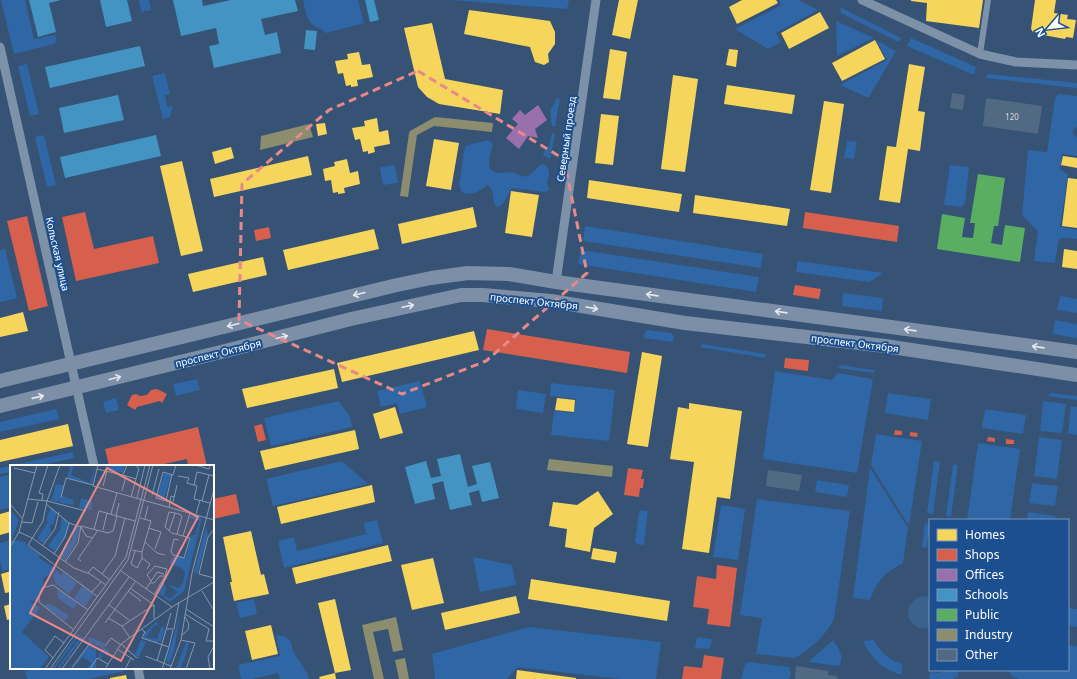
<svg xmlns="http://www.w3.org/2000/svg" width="1077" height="679" viewBox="0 0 1077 679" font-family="'Noto Sans',sans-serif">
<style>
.green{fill:#2f66a5}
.water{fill:#3b618d}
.homes{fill:#f6d55c}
.shops{fill:#d6604d}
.offices{fill:#9970ab}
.schools{fill:#4393c3}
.public{fill:#5aae61}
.industry{fill:#8c8c6e}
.building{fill:#526984}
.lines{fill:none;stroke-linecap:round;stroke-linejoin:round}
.pedestrian{stroke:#7d92a8;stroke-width:6}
.minor{stroke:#7d92a8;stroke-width:9}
.primary{stroke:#7d8ea7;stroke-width:14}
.oneway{stroke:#e5e8ed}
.marked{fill:none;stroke:#e88989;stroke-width:3;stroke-dasharray:8 5;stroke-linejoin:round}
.labels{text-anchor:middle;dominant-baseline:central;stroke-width:4;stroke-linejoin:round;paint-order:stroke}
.number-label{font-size:8px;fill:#d4dae0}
.street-label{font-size:10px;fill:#fff;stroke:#1b4f8f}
.inset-road{fill:none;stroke:#8697ac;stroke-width:1}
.view{fill:#e88989;fill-opacity:0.15;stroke:#e88989;stroke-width:2}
.inset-edge{fill:none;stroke:#fff;stroke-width:2}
</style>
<rect width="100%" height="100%" fill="#365274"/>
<g class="green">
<polygon points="1,0 25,0 34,39 55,35 57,40 54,44 14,54"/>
<polygon points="139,0 149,0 151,10 141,12"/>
<path d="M 303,0 L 358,0 L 364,23 L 326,33 C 321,28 317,29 312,24 C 306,19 305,8 303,0 Z"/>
<polygon points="451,0 569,0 567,9"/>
<polygon points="779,0 798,0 818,10 776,33 781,42 768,49 735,29 781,5"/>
<polygon points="840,7 901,38 899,42 841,13"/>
<polygon points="836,21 874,38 837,56"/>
<polygon points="911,38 976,67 974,75 907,46"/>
<polygon points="876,40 896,51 869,97 866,97 840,85 887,60"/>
<polygon points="27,64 39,114 30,116 18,66"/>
<polygon points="165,73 170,94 165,95 167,107 173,106 170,117 163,119 152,76"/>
<polygon points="988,74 1077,83 1077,88 986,78 987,75"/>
<polygon points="1058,94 1077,96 1077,127 1072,131 1077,138 1077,156 1062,154 1060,170 1068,174 1060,227 1077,230 1077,239 1065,238 1059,239 1055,263 1034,261 1038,231 1022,215 1028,150 1047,152 1055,99"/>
<polygon points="557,98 560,99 555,127 552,126 550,111"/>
<polygon points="552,133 555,134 550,159 543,155 544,151 548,150"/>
<polygon points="44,135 56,185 47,187 35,137"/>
<path d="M 488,140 L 493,144 C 490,155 483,174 501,173 C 504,173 507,172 510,172 C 517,172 521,178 527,176 C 535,174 535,165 544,164 C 556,174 542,180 550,190 L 544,192 L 512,188 L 503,204 L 498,207 L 495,206 C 492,198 495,190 487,185 C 480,191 472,197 462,192 L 459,185 L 465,146 Z"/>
<polygon points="847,141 857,142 854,159 844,158"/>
<polygon points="395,165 398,183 383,185 380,167"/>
<polygon points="950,165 969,167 965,203 961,207 944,205"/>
<polygon points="585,226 763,254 761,268 583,241"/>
<polygon points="5,249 17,298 0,302 0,250"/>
<polygon points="581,250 759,277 756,292 578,264"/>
<polygon points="798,261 884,273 869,282 796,272"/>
<polygon points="843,293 883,298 882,311 842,306"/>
<polygon points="1060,296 1077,299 1077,313 1057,310"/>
<polygon points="1055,320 1077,324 1077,338 1053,334"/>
<polygon points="648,330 671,333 674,337 673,342 644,338 645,332"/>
<polygon points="702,344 766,354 765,358 700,347"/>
<polygon points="841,365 874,370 874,373 838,368"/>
<polygon points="775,371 832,380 837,373 873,379 857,473 763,459"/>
<polygon points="197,379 200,390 176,396 173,384"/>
<polygon points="420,381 427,407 400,414 397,403 381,407 377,391"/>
<polygon points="551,383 615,390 609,441 551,435 554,411 574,413 576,399 550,396"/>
<polygon points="518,390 546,394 543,413 516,409"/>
<polygon points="888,393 931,399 928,420 885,413"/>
<polygon points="1052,393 1077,396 1077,400 1047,396"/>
<polygon points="116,398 119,410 106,413 103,402"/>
<polygon points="339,401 350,417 352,427 271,446 264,418"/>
<polygon points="1043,401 1066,404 1062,433 1040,431"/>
<polygon points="1071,406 1077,407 1077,435 1068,433"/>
<polygon points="56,409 59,419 0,432 0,422"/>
<polygon points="985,409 1026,415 1023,434 982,428"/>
<polygon points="876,434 922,441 909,526 871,465"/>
<polygon points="1039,437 1062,440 1057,479 1034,476"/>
<polygon points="978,443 1020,449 1010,520 967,520"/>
<polygon points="73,452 74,458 37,466 11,466 11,472 0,474 0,468"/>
<polygon points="342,461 368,484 273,506 266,479"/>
<polygon points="934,461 940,462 933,514 927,513"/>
<polygon points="953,464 958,465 951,517 946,516"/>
<path d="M 870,468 L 908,528 L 903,563 C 884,573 878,580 870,600 L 853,598 Z"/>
<polygon points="11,474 11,507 0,510 0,477"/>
<polygon points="817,480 849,485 847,497 815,492"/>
<polygon points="1032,483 1058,486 1055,506 1029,503"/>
<path d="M 757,499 L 850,511 L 834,619 C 826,636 810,649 795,658 L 756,654 L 762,618 L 740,615 Z"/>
<polygon points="721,505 745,509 738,560 713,557"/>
<polygon points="641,510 648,511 644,545 637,544 635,541 639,512"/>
<polygon points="1028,512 1056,516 1055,520 1027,520"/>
<polygon points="377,520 383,543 284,568 278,541 294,537 297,551 366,534 364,523"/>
<polygon points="925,523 930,524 927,548 922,547"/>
<polygon points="11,540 11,569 2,571 0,561 0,543"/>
<polygon points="473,557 512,565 516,585 480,592"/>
<polygon points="254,599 257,614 240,618 236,603"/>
<polygon points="1068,606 1074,609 1077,609 1077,627 1068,625"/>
<polygon points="529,627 661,642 656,679 620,679 518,667 507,679 435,679 432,654"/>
<polygon points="276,635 284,636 290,640 294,653 307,673 309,679 280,679 278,673 252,679 241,679 238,665 280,656"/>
<polygon points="697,637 712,639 710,649 695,648"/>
<path d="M 833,640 C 838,648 845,656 839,666 L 808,662 Z"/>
<path d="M 874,640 C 880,652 889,660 902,664 L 902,675 C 883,670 871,659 863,641 Z"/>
<path d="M 1068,645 L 1077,646 L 1077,679 L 1018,679 C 1015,676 1009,677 1009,670 L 1068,670 Z"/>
<polygon points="749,662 789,667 791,672 789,679 741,679 745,664"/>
<polygon points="41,668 123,668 124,671 89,679 27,679 25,671"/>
<polygon points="948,670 956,670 959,676 953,679 929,679 930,672 939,673"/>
</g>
<path class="water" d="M 924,596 L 930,597 L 930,628 C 905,633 899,601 924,596 Z"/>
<g class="homes">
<polygon points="619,0 638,0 630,39 612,35"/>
<polygon points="742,0 776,0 778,3 737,24 729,7"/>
<polygon points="911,0 983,0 979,28 926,21 927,3 911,1"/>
<polygon points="1035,0 1056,0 1054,13 1068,15 1067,19 1076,20 1073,38 1066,37 1065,39 1043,35 1043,33 1033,32 1031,29"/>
<polygon points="469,10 550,21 555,32 555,44 548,54 549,62 544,65 535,62 530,47 464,34"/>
<polygon points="820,12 829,28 789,49 781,33"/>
<polygon points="432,23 445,79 503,90 500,114 439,104 427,97 418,87 404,28"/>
<polygon points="875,40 885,59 842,81 832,63"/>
<polygon points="610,49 627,52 620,100 603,98"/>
<polygon points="729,49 738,50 736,67 726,65"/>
<polygon points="359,52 362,65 370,64 373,77 357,80 358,86 351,87 351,85 346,86 343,73 338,74 335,61 348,59 347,54"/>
<polygon points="909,64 925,67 918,111 925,112 920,151 908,149 900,203 879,200 887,146 896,147"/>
<polygon points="673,75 698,79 685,172 661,169"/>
<polygon points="727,85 795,95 792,114 724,104"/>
<polygon points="824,101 844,104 831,193 810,190"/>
<polygon points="601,114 619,116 613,165 595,163"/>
<polygon points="377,118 379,132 388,130 390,144 374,147 375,152 368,154 368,151 363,152 360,139 355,140 352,128 365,126 364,121"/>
<polygon points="325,123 327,134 318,136 316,124"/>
<polygon points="434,139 459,143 451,190 426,186"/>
<polygon points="231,147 234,158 215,164 212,152"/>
<polygon points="308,156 312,175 214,197 210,179"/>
<polygon points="1063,156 1077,158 1077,168 1061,165"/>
<polygon points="347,159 350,173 358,171 360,184 344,188 345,193 338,194 338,192 333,193 331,180 325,181 323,169 335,166 334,162"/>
<polygon points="182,161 203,251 181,256 160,166"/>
<polygon points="1068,178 1077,179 1077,228 1062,226"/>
<polygon points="589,180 682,194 679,212 587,198"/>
<polygon points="511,191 539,195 532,237 505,233"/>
<polygon points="695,195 790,209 787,226 693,213"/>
<polygon points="473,207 477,227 402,244 398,224"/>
<polygon points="374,229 379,249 288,270 283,250"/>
<polygon points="1064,249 1077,251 1077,269 1062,267"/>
<polygon points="263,257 267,275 193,292 188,274"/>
<polygon points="23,312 28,331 0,337 0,318"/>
<polygon points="474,331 479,350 342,382 337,363"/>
<polygon points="642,352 662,356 648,447 627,444"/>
<polygon points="334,369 338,388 247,408 242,389"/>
<polygon points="557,398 575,400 574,412 555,410"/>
<polygon points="689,403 742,411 730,499 717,497 709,553 682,549 694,462 670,459 678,407 689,409"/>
<polygon points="395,407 403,433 380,439 373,414"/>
<polygon points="68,424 73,446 0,462 0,440"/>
<polygon points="355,430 359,449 265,470 260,451"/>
<polygon points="372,485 375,502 281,524 277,507"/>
<polygon points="598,491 613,514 594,528 590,552 565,547 567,529 549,526 553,502 577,505"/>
<polygon points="11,511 11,532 0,535 0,514"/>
<polygon points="251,531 261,575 264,574 269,594 234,601 230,582 232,582 223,537"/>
<polygon points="388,545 392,561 296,584 292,568"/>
<polygon points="593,548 617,552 615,563 591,559"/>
<polygon points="433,558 444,603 412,610 401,565"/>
<polygon points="11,571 11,592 5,593 1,574"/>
<polygon points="531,579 670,601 667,621 528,599"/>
<polygon points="516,596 520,613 445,630 441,613"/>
<polygon points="335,599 351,670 335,673 318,603"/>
<polygon points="11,604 11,619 7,620 4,606"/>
<polygon points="271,625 278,654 252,660 245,631"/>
<polygon points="517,670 576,678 576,679 516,679"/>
<polygon points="335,673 336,679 320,679 319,677"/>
<polygon points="126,675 127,679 110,679 110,678"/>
</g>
<g class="shops">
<polygon points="85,212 94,249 153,236 159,263 76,281 62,217"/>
<polygon points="805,212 899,226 897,242 803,228"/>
<polygon points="27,216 48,306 29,311 7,221"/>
<polygon points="269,227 271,238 256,241 254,230"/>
<polygon points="795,285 821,289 819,299 793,295"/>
<polygon points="487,329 630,352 627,373 483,350"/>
<polygon points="785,358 809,360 808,371 784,368"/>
<polygon points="157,389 167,394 162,403 160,401 137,407 135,410 127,405 132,395 136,394 140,396 147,395 151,390"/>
<polygon points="262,424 266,440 258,442 254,426"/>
<polygon points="198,427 207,466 188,466 187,459 155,466 109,466 105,449"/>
<polygon points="895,430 902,431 902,435 894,435"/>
<polygon points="910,432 918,433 917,437 910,436"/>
<polygon points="988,437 995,438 995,442 987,441"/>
<polygon points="1006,439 1014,440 1014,444 1006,444"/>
<polygon points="628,468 643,470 641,479 644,479 643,488 640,488 639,497 624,495"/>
<polygon points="236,494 240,513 213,519 213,499"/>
<polygon points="717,565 737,568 730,627 707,624 709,609 693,607 697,576 716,579"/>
<polygon points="704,655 724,658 721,679 682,679 684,666 702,668"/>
</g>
<polygon class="offices" points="538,105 547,120 535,129 538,138 528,136 519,149 506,138 518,124 512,119 520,110 525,115"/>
<g class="schools">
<polygon points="29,0 61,0 49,3 56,32 38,37"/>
<polygon points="100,0 127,0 132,21 106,27"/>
<polygon points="173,0 202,0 203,6 231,0 295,0 298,11 261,19 265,35 277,32 281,53 214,68 209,46 219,44 216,28 181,36"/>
<polygon points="365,0 374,0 379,20 370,22"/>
<polygon points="306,30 317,31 315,50 304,49"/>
<polygon points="140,46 145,66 50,88 45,67"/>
<polygon points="118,95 124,120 64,133 59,108"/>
<polygon points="156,135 161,156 65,178 60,157"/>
<polygon points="460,454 468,487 477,484 472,466 490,462 499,498 482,502 479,490 469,493 472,505 450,510 443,481 432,484 435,499 415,504 405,467 426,461 431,478 441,476 437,459"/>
</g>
<polygon class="public" points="978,174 1005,178 998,226 994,226 991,243 1002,245 1005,225 1025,228 1020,262 937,249 942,214 965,218 962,237 973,238 975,223 970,223"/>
<g class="industry">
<polygon points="435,117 493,123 492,132 434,126 417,135 408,197 400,196 409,133 410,131"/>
<polygon points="309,124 313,137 260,150 261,136"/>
<polygon points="549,459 613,466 612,477 547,470"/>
<polygon points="396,617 403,650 393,652 388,629 373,632 384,679 374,679 362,625"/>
<polygon points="405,658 409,679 399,679 395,660"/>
</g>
<g class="building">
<polygon points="952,93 965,95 963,110 950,108"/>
<polygon points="986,98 1042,106 1038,134 983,126"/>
<polygon points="768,470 802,475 799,491 766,486"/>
<polygon points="796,666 828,671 828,675 836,676 838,679 795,679"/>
</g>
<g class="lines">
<polyline class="pedestrian" points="980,54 988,0"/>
<g class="minor">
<polyline points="862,0 980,54 1016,62 1077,65"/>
<polyline points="0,47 94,466"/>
<polyline points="556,282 596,0"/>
<polyline points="138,668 140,679"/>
</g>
<g class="primary">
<polyline points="0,381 397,285 431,278 468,273 509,274 556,282 1077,352"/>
<polyline points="0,406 217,353 351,319 461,295 483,295 551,301 685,323 885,346 1077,375"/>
</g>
</g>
<defs><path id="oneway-shaft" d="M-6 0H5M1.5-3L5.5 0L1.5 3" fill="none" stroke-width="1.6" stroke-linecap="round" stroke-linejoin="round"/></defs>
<g class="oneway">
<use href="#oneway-shaft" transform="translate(359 294) rotate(166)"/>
<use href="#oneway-shaft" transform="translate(652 295) rotate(-172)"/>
<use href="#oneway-shaft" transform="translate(408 306) rotate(-12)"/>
<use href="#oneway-shaft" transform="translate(592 308) rotate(10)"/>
<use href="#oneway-shaft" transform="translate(781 312) rotate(-172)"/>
<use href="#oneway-shaft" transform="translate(233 325) rotate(166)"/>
<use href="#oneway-shaft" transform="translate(910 330) rotate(-172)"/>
<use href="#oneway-shaft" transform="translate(282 337) rotate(-14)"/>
<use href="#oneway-shaft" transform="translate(1038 347) rotate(-172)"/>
<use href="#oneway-shaft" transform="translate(115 378) rotate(-14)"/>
<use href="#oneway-shaft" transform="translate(38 397) rotate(-13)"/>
</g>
<path class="marked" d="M 418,71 L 564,159 L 587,273 L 486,361 L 402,394 L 239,320 L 242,184 L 329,110 Z"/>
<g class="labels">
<g class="number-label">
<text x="1012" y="116">120</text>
</g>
<g class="street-label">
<text transform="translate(566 139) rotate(-82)">Северный проезд</text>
<text transform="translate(58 254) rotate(77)">Кольская улица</text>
<text transform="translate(534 301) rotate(6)">проспект Октября</text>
<text transform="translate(855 343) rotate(7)">проспект Октября</text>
<text transform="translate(218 353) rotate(-14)">проспект Октября</text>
</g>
</g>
<g transform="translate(10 465)">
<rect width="204" height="204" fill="#365274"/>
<path d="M 57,0 L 64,0 L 61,10 L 80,18 L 84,4 L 74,0 L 85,4 L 82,19 L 57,13 L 60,2 ZM 99,0 L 115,0 L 113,8 L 98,4 ZM 154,8 L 161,10 L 154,35 L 147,33 ZM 46,19 L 54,20 L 51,30 L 63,35 L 64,40 L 51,38 L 50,35 L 49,37 L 38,35 L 42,34 ZM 71,33 L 82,36 L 82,45 L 69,43 ZM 41,42 L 47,47 L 43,60 L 40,59 L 41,67 L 33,78 L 27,74 L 38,57 L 36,55 ZM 0,45 L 9,55 L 2,75 L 16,77 L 16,80 L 30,90 L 29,93 L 46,104 L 43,110 L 40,109 L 33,114 L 34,119 L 27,135 L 20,136 L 30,143 L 12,167 L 39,192 L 30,204 L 0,204 ZM 180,50 L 192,53 L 174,126 L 160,137 L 147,127 L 156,112 L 158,112 L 154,118 L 156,123 L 154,130 L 160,134 L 168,127 L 158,120 L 169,123 L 173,118 L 175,107 L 170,102 L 159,99 L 163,92 L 176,92 L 181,70 L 185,70 L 189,56 L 181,53 L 179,56 ZM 52,52 L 58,58 L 55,72 L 44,86 L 38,81 L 50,65 ZM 64,61 L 70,63 L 66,78 L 55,95 L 50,91 L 62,74 ZM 196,62 L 198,69 L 187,109 L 184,107 ZM 47,106 L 51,110 L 53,107 L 67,118 L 59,129 L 46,119 L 43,111 ZM 72,121 L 83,129 L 75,142 L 64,133 ZM 47,123 L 68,138 L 63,144 L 48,133 ZM 37,139 L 43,140 L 59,151 L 55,156 L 35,142 ZM 170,150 L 164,187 L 159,198 L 156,196 ZM 147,156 L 148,161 L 145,160 L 136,172 L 147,174 L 152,160 L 155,165 L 150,178 L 150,175 L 148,178 L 134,173 L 135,167 ZM 68,169 L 70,170 L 44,204 L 42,204 ZM 71,171 L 73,173 L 49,204 L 47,204 ZM 80,172 L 95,179 L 93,181 L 100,187 L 96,191 L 94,186 L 91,187 L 92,194 L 88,193 L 92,183 L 82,178 L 80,181 L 86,185 L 86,204 L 76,204 L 81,198 L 73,192 L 62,204 L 80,178 L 78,174 ZM 131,175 L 136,177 L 129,192 L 130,195 L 125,189 ZM 176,177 L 179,178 L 174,195 L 170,204 L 166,204 Z" fill="#2f66a5"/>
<path class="inset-road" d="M 88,0 L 83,21 L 204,55M 117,0 L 113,10 L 126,14M 185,0 L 199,4 L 200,0M 4,3 L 25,8M 87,4 L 113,10M 168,11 L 179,13 L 177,18 L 187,21 L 184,34 L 200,38M 184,20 L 187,7 L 204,11M 93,21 L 97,6M 112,26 L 116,11M 142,30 L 149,4M 51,32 L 56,13 L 83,20M 121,32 L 129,3 L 125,0M 127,33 L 135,0M 18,34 L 37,36 L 50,0M 32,35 L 33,29 L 29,28 L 38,0M 156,36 L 162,9M 192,36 L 199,10M 160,37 L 146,33 L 153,7 L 163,10 L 166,0M 163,37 L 167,20M 0,39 L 12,53M 36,39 L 59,58 L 71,62 L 76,71 L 83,73M 159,42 L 161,31 L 164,32M 76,46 L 37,36 L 33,56 L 18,80 L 88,132M 165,48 L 159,47 L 155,62 L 162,68 L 180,73 L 174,93 L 163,90 L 161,86 L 164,74 L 169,75M 101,49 L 107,28M 186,49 L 190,35M 106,51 L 109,38M 135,54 L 138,41M 12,57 L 22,58 L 28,37M 139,63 L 151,67 L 145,84M 84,64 L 89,46 L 125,56M 204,64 L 198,72 L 189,109 L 204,113M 93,65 L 97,48M 159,66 L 165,48 L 169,49 L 172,51 L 167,69M 9,67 L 22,73 L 64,103 L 80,109 L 96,120M 173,71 L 180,48M 135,77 L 147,88 L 155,90M 33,80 L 45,64 L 49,47M 0,82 L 9,67 L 27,0M 122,85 L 132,87 L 141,56 L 130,53M 125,86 L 121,99 L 127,103 L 132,93M 132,87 L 132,93 L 140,99 L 137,104M 44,89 L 55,72 L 59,58M 71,96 L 68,94 L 88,65M 55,97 L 68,78 L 71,61 L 98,68 L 103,66 L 107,51M 111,106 L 162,142M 78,108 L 83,102 L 92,109M 100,115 L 92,109 L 105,91 L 115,53M 140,118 L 144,118 L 150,111 L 155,111 L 157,104 L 145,101 L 137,110 L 141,116M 120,123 L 144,140M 136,124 L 147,107 L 154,109M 118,126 L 131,136M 192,126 L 203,144M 82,127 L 91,117M 144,130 L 155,111M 29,137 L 29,131 L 32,123 L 43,120 L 78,145M 29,137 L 64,165M 99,140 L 119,155M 144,140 L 144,154M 176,144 L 204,162M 175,149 L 199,164 L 196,176 L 204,176M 98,153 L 112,161M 95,158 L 125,117M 131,164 L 135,167 L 132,173 L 159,182 L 152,204M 157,164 L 164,164 L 169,137M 172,170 L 178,165 L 179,159 L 175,152M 120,173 L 112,161 L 144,140M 171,175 L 185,178 L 176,204M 111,179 L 127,193M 95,181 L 101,173 L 111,180M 159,182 L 163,165M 107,184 L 124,195M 135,191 L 161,201M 43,193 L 35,185 L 45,171 L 54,178M 147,196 L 161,148M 35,204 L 116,92 L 140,0M 40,204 L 118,95 L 143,0M 52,204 L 119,112M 61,204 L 80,178M 80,204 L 87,193 L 98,199M 95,204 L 111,179 L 162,142 L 204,117M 115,204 L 121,193M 160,204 L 171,175 L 182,108 L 204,24M 200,204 L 198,192 L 204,181"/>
<path class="view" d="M 97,3 L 188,52 L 111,196 L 20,148 Z"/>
<rect width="204" height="204" class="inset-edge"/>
</g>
<rect x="929" y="519" width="140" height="152" fill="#1b4f8f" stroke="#7695bc"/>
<rect x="937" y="529" width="20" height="12" fill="#f6d55c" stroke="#7695bc"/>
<text x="965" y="539" font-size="12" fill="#ffffff">Homes</text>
<rect x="937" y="549" width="20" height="12" fill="#d6604d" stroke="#7695bc"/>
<text x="965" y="559" font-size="12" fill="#ffffff">Shops</text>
<rect x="937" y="569" width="20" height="12" fill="#9970ab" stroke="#7695bc"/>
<text x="965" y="579" font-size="12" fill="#ffffff">Offices</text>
<rect x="937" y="589" width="20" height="12" fill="#4393c3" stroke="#7695bc"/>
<text x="965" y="599" font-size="12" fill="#ffffff">Schools</text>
<rect x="937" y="609" width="20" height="12" fill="#5aae61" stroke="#7695bc"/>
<text x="965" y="619" font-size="12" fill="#ffffff">Public</text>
<rect x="937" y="629" width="20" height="12" fill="#8c8c6e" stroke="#7695bc"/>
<text x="965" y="639" font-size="12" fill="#ffffff">Industry</text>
<rect x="937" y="649" width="20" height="12" fill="#526984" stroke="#7695bc"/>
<text x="965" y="659" font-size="12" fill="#ffffff">Other</text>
<g transform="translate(1049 28) rotate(242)" stroke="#1b4f8f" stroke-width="3" paint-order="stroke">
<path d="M0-3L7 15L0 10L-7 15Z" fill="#ffffff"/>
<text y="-6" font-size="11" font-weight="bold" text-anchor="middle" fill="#ffffff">N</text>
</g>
</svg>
